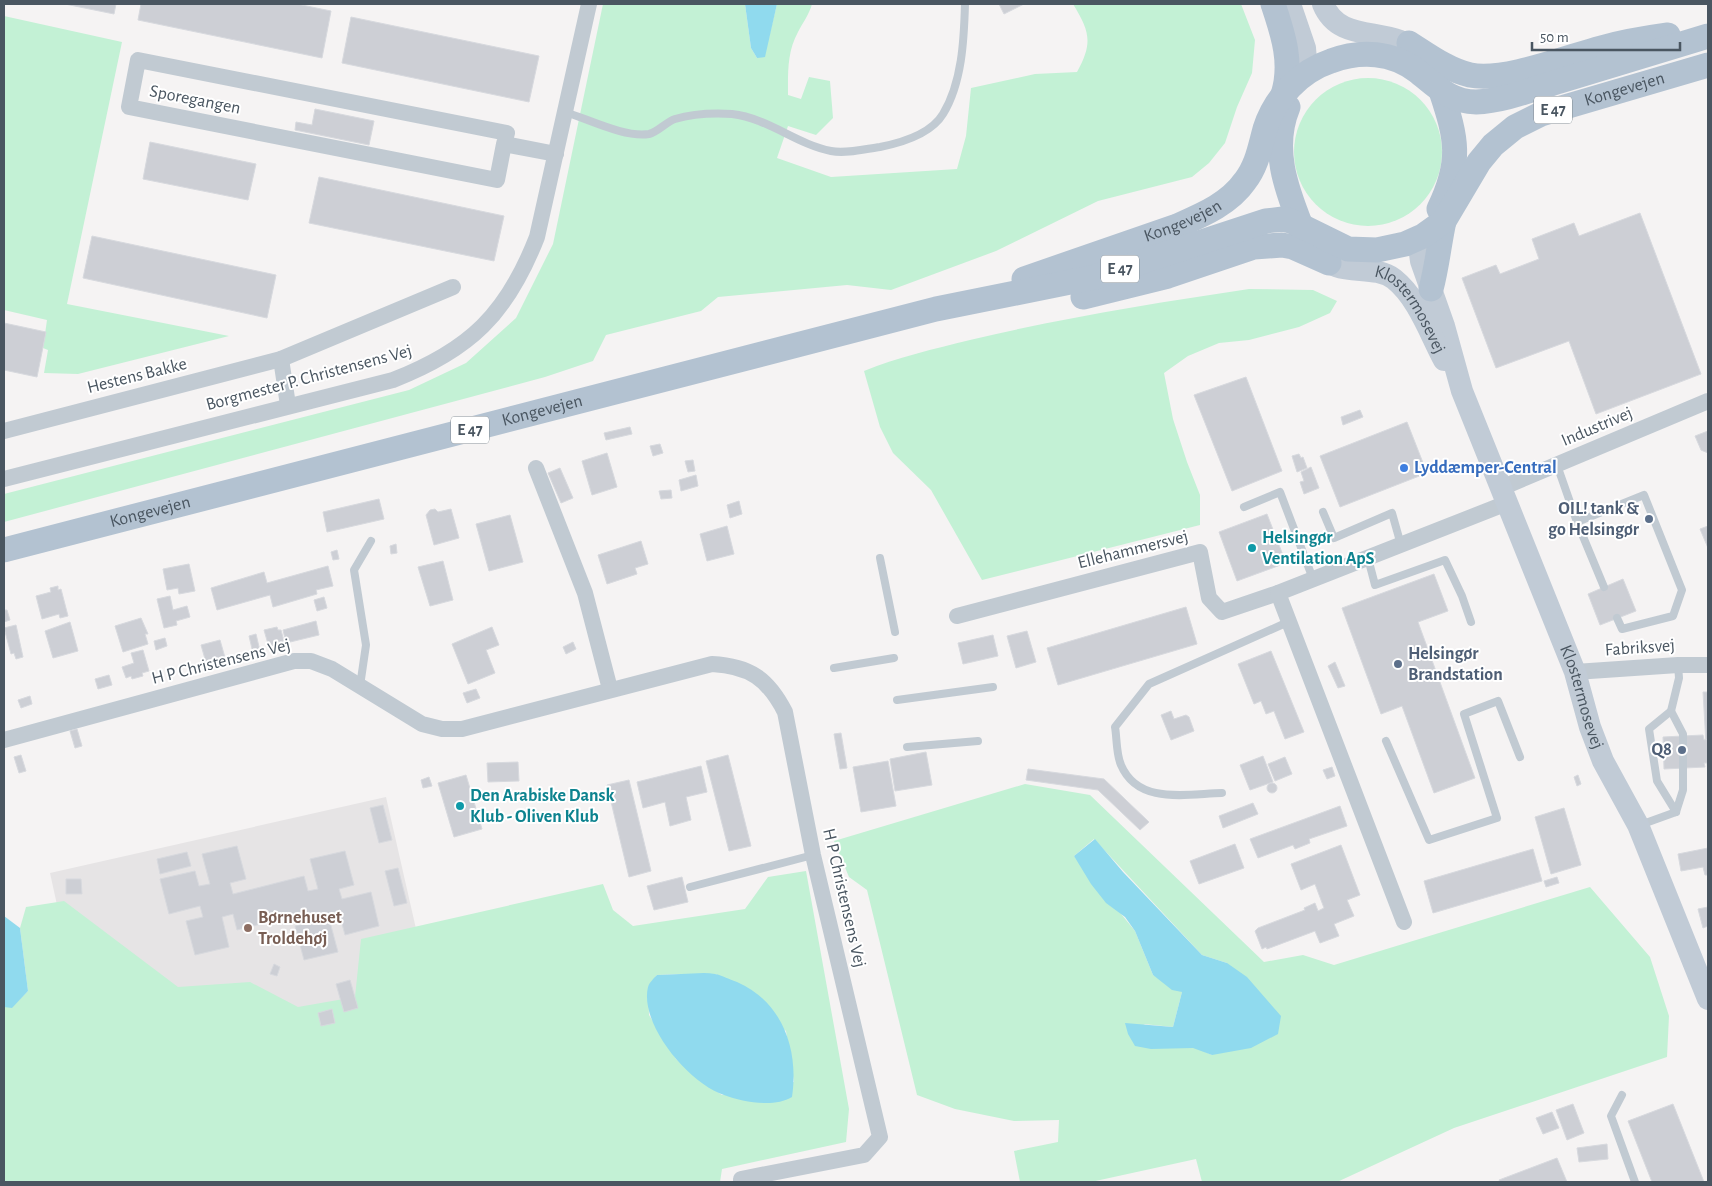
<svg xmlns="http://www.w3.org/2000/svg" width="1712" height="1186" viewBox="0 0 1712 1186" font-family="'Alegreya Sans',sans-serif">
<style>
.education{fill:#e6e4e5}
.green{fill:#c3f1d5;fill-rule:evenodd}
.water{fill:#90daee}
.building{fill:#cdcfd5;stroke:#d7d9de}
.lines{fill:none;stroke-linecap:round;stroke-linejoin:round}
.service{stroke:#c1cad2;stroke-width:8}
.minor{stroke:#c1cad2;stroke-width:16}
.secondary{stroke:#c1cbd6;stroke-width:22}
.primary{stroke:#b3c2d1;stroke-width:25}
.shop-dot{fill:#3f7fe0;stroke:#fff;stroke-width:2}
.service-dot{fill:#5c6f8a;stroke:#fff;stroke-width:2}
.culture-dot{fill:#0f9aa8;stroke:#fff;stroke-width:2}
.education-dot{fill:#8d6e63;stroke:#fff;stroke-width:2}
.labels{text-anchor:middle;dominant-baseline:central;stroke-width:4;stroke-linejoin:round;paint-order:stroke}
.shield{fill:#fff;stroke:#808990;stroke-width:1}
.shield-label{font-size:16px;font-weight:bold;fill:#4a5661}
.street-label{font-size:18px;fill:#4a5661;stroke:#fff}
.shop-label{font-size:18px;font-weight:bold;fill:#366cbe;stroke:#fff;text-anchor:start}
.service-label{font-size:18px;font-weight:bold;fill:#4e5e75;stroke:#fff;text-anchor:end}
.culture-label{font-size:18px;font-weight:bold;fill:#0d838f;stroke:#fff;text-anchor:start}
.education-label{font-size:18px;font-weight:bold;fill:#785e54;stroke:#fff;text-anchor:start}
</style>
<rect width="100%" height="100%" fill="#f5f3f3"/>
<polygon class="education" points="386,797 419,942 357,1030 249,1047 59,914 50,873"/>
<g class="green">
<path d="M 603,4 L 745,4 L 751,48 L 757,58 L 769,37 L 777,4 L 812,4 C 809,15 803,22 798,32 C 787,52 788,73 788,95 L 801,99 L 809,77 L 830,81 L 833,118 L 816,135 L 788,126 L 777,158 L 831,177 L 957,169 L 966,136 L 971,88 L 1035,74 L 1077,72 C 1093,43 1090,32 1073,4 L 1241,4 L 1255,40 L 1252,73 L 1237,107 L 1225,143 L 1209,163 L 1192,177 L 1098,201 L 996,251 L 891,290 L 847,285 L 718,297 L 701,311 L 606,335 L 593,361 L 545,377 L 4,522 L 4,494 L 409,390 L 466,363 L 516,318 L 553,244 Z"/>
<polygon points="4,16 122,42 67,304 229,336 78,374 44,373 48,350 43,348 47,320 4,310"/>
<circle cx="1368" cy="152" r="74"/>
<path d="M 1249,289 L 1313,290 L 1337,301 L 1330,313 L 1299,327 L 1249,340 L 1219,343 L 1188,356 L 1164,373 L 1173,419 L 1187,462 L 1200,495 L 1200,525 L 982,580 L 931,490 L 893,453 L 880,427 L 864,371 C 898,357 934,349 970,340 C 1062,318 1155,303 1249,289 Z"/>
<path d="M 1025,784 L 1090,795 L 1264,962 L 1303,955 L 1334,965 L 1590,887 L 1650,957 L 1669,1016 L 1667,1057 L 1454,1128 L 1337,1182 L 1202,1182 L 1196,1159 L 1091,1182 L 1020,1182 L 1014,1151 L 1058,1142 L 1059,1120 L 1014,1121 L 955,1109 L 917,1095 L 867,890 L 849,877 L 834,841 ZM 1094,839 L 1202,955 L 1227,963 L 1212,1055 L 1143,1024 L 1173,1027 L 1182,992 L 1153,975 L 1135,931 L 1074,856 Z"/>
<path d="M 806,871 L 849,1109 L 846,1142 L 722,1169 L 720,1182 L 4,1182 L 4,1007 L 12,1007 L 28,991 L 20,928 L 26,907 L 64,901 L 178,987 L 250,982 L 298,1007 L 355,997 L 361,939 L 603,884 L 613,910 L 633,926 L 745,909 L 768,877 ZM 681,974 L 716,974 L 786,1031 L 794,1082 L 722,1095 L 701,1081 L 676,1059 L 649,1015 L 648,987 L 657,975 Z"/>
</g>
<g class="water">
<polygon points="745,4 777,4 765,57 757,58 751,48"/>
<polygon points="1095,839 1123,872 1202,955 1227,963 1247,977 1281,1016 1278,1034 1251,1048 1212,1055 1193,1048 1151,1049 1135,1046 1128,1034 1125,1023 1173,1027 1182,992 1172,990 1153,975 1135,931 1125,917 1106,903 1091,884 1074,856"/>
<polygon points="4,916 20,928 28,991 12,1008 4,1007"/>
<path d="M 681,974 C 692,974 704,972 715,974 C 722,975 730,980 737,982 C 783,1002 799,1050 792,1097 C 774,1108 743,1102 724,1095 C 690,1084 639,1025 648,987 C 649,983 654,978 657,975 Z"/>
</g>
<g class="building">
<polygon points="65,4 116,4 114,14"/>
<polygon points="141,4 297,4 331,11 322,58 138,20"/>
<polygon points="999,4 1024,4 1004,14"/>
<polygon points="351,17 539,56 529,102 342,63"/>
<polygon points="315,109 374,121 369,145 295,130 296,122 312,125"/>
<polygon points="150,142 256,164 248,200 143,179"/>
<polygon points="319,177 504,216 494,261 309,223"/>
<polygon points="1640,213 1701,374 1596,414 1569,341 1496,368 1462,278 1496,265 1500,274 1539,259 1532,239 1574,223 1579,236"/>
<polygon points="92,236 276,275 267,318 83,278"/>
<polygon points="4,323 46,332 37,377 4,370"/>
<polygon points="1246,377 1282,471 1232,491 1194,395"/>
<polygon points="1360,410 1363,417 1343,425 1341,417"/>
<polygon points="1407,422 1427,473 1340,507 1320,456"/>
<polygon points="630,427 632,434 606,440 604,433"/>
<polygon points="1708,431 1708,453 1701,450 1695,436"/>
<polygon points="660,444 663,453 653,456 650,446"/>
<polygon points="607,453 617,487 592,495 582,461"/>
<polygon points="1299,454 1301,458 1303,457 1307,468 1297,472 1292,456"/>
<polygon points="693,460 695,471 688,472 685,461"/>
<polygon points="1311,467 1319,488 1304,494 1300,482 1304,481 1301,472"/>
<polygon points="560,468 573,498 561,503 548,473"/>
<polygon points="696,475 698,486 681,491 679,480"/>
<polygon points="671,490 672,498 661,499 659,491"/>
<polygon points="379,499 384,519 327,532 323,512"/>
<polygon points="739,501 742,514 730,518 727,505"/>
<polygon points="435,509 438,512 451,509 459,538 434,545 426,515 430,510"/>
<polygon points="1267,514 1286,563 1237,581 1219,532"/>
<polygon points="510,515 523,562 489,571 476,524"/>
<polygon points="727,526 734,554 707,561 700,534"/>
<polygon points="1708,526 1708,548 1700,529"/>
<polygon points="641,541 648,564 635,568 637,574 607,584 598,555"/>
<polygon points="396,544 397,553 391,554 390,546"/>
<polygon points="337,550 339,559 333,560 331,552"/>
<polygon points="443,561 453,600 430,606 418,567"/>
<polygon points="189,564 195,591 179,594 178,588 167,590 163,569"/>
<polygon points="328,566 333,586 316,590 317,594 273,607 270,595 217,610 211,588 264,572 267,583"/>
<polygon points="1434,574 1448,611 1418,622 1475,778 1434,793 1402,706 1381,714 1342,608"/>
<polygon points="1623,579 1636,611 1600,625 1588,594"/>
<polygon points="58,586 58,590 61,589 68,616 60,618 59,614 42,619 36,596 51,592 50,588"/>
<polygon points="170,596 173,610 187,606 190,617 176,621 177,625 164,628 157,599"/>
<polygon points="324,597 327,608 317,611 314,600"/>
<polygon points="1186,607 1197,644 1058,685 1047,648"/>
<polygon points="4,610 7,610 10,620 4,622"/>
<polygon points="141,618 148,634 145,634 148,644 123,652 115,626"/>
<polygon points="316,621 319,635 286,643 283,630"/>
<polygon points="70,622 78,651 53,658 45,631"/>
<polygon points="16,625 23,657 16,659 14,653 11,654 4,628"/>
<polygon points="277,627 278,630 281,630 285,645 272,649 270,643 268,644 264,630"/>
<polygon points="492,627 499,645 486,650 495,673 468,684 452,644"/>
<polygon points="1027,631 1036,662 1016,668 1007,636"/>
<polygon points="256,634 260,651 253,653 249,636"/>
<polygon points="993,635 998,656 963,664 958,643"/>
<polygon points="165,638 167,646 156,650 154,641"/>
<polygon points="220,640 226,661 207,666 201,645"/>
<polygon points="573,642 576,649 566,654 563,647"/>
<polygon points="143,650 149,671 142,673 143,676 132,679 131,676 126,678 122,667 134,663 131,653"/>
<polygon points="1271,651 1304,732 1285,739 1274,711 1266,714 1261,701 1254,704 1238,664"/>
<polygon points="1335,662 1345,686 1338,688 1328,666"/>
<polygon points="109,675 112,685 98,689 95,679"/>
<polygon points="476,689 480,698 467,703 463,693"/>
<polygon points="1703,692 1708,692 1708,778"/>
<polygon points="30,696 32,704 21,708 18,700"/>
<polygon points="1171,711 1174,719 1186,715 1189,717 1194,731 1171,740 1161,715"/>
<polygon points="77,729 82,746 75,748 70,731"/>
<polygon points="841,733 847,768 840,769 834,734"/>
<polygon points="1703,735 1704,740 1708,739 1708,763 1704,763 1705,767 1664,769 1663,737"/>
<polygon points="926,752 932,785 895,791 890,759"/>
<polygon points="21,755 26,771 19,773 14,757"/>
<polygon points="728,755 751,846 729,851 706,761"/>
<polygon points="1263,756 1273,782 1250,790 1240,765"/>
<polygon points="1285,757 1292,774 1275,781 1268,764"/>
<polygon points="888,761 896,806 861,812 853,767"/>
<polygon points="518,762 519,781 488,782 487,763"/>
<polygon points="701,766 707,792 686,797 691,820 670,826 665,802 643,808 637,782"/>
<polygon points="1332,767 1335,776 1327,779 1323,770"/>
<polygon points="1028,769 1104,779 1149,822 1140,830 1098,790 1026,780"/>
<polygon points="466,775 482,829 454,837 438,783"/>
<polygon points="1578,775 1581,784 1577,786 1574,777"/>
<polygon points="429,777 432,786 423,788 421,780"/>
<polygon points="629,780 651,871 629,877 607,785"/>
<circle cx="1272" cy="788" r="5"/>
<polygon points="1253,803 1258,814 1223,828 1219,816"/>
<polygon points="383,805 392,840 379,843 370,808"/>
<polygon points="1340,806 1347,826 1309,839 1310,843 1295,849 1293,845 1258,858 1250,839"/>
<polygon points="1564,808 1581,865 1551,874 1535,817"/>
<polygon points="1235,844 1244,868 1199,884 1190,861"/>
<polygon points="1341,845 1360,895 1347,900 1354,916 1334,924 1339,936 1320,943 1315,931 1267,949 1266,947 1262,949 1255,931 1258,928 1305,910 1304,908 1315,903 1318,911 1324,908 1315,884 1301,890 1291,864"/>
<polygon points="237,846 246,879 230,883 233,894 304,876 308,891 318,889 310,859 345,851 354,885 339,889 342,899 371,892 379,926 345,935 341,920 330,922 338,952 304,960 295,926 311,922 309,912 237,930 233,914 222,917 229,947 195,955 186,921 203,917 200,906 169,914 160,879 195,871 199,886 210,884 202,854"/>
<polygon points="1708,848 1708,875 1705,875 1703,867 1681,871 1678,854"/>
<polygon points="1533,849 1542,881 1433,913 1424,881"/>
<polygon points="187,852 191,866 160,874 157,859"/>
<polygon points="398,868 407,903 394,906 385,871"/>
<polygon points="682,877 688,902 654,910 647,886"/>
<polygon points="1557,877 1559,883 1546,887 1544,881"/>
<polygon points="66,879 81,879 82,894 66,894"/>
<polygon points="1708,907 1708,926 1703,928 1698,909"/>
<polygon points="274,964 280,967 277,976 270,974"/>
<polygon points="350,980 358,1008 344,1012 336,984"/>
<polygon points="332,1009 335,1023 321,1026 318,1013"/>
<polygon points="1573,1104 1584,1133 1567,1140 1556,1110"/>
<polygon points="1673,1104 1704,1182 1652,1182 1628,1121"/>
<polygon points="1552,1112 1559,1128 1543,1134 1536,1118"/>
<polygon points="1607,1144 1608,1159 1579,1162 1577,1148"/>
<polygon points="1557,1158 1567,1182 1500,1182 1499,1180"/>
</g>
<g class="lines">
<g class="service">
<path d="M 565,112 C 588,119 625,138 649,134 C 658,132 666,122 675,119 C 692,114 714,113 732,114 C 768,118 796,144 831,151 C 846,154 865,149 880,147 C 900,143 931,134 943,114 C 962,83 964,40 965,4"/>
<polyline points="1557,465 1577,522 1604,587"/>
<polyline points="1244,507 1280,492 1313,579"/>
<polyline points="1323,512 1334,538 1392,513 1401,545"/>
<polyline points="1577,522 1644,495 1682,590 1673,616 1622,629 1617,618"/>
<polyline points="880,558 895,632"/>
<polyline points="1368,558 1375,585 1445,560 1462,596 1471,622"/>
<polyline points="834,668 894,658"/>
<polyline points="360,686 366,645 354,570 371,541"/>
<polyline points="897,700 993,687"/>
<polyline points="1671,711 1683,734 1683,790 1676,812"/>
<polyline points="1386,741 1429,840 1497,818 1464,714 1498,701 1520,757"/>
<polyline points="907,747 978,741"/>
<path d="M 1222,793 C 1186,794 1138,805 1121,765 C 1116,754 1117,738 1115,727 L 1149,684 L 1288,622"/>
<polyline points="1676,812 1657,781 1649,729 1671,711 1679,678 1678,665"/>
<polyline points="1640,825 1676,812"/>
<polyline points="690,887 813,855"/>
<polyline points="1622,1095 1611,1116 1635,1182"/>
</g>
<g class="minor">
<polyline points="504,144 497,180 129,107 138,60 507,133 504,144 556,154"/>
<polyline points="281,359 288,405"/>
<polyline points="4,431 281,359 453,287"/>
<polyline points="536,468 585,593 610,689"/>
<path d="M 4,479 L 393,380 C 470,350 507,314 537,237 L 589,4"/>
<polyline points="1501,488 1708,401"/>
<polyline points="957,616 1200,552 1209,598 1222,612 1278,593"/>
<polyline points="1575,672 1678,665 1708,665"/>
<path d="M 4,740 L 294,661 L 311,661 L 332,669 L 422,724 L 442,729 L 462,729 L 712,664 C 750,666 768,679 785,712 L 813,855 L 880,1137 L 864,1155 L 741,1179 L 741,1182"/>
<polyline points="1404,922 1278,593 1507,503"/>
</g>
<g class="secondary">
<polyline points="1290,4 1305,48 1307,73"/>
<path d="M 1323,4 C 1341,48 1395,22 1422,57"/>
<path id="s1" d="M 1423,236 L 1419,246 L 1421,261 L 1444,326 L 1462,391 L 1575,672 L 1590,727 L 1603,761 L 1638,825 L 1708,999"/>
<path id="s2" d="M 1317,251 C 1336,280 1371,262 1394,279 C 1418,298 1430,334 1444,360"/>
</g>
<g class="primary">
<path d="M 1273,4 C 1283,34 1293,63 1283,95"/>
<path d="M 1409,43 C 1428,55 1448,70 1470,75 C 1504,82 1567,57 1601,48 C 1623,42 1646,38 1668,35"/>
<path d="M 1288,107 C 1271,148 1286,188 1301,226"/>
<path d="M 1439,209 C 1462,161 1457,139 1441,91"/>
<path id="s3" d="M 1024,279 L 1177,226 C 1202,215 1229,204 1245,181 C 1257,166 1260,147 1265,129 C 1275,97 1301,71 1331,61 C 1361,50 1392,52 1417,71 C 1436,86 1450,102 1476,102 C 1504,101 1533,89 1560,81 C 1609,66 1659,51 1708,36"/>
<path d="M 1431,289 C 1437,267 1439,244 1444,221"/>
<polyline points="1083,297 1168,276 1254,247 1282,245 1293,247 1329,263"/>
<path id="s4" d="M 4,550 L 936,309 L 1095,277 L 1266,221 L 1283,219 L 1291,221 L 1348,249 L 1377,250 L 1405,244 L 1423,236 L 1444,221 L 1479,162 L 1493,145 L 1515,127 L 1541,114 L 1708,65"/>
</g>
</g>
<circle class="shop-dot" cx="1404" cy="468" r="5"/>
<g class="service-dot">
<circle cx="1649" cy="519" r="5"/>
<circle cx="1398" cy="664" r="5"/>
<circle cx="1682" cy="750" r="5"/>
</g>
<g class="culture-dot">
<circle cx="1252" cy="548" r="5"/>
<circle cx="460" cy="806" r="5"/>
</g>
<circle class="education-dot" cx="248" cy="928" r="5"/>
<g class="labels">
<g class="shield">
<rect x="1534" y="96.5" width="38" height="27" rx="4"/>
<rect x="1101" y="255.5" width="38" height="27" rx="4"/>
<rect x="451" y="416.5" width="38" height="27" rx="4"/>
</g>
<g class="shield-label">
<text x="1553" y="110">E 47</text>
<text x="1120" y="269">E 47</text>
<text x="470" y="430">E 47</text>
</g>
<g class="street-label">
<text stroke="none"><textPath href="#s4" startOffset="1732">Kongevejen</textPath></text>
<text transform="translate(195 100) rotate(11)">Sporegangen</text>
<text stroke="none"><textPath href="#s3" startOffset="169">Kongevejen</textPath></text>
<text stroke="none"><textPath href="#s2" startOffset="118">Klostermosevej</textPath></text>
<text transform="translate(137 376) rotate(-14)">Hestens Bakke</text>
<text transform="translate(309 378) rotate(-15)">Borgmester P. Christensens Vej</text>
<text stroke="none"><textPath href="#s4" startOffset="556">Kongevejen</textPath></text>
<text transform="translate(1597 427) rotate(-23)">Industrivej</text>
<text stroke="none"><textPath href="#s4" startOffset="151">Kongevejen</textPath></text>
<text transform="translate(1133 550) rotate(-14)">Ellehammersvej</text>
<text transform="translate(1640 648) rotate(-4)">Fabriksvej</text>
<text transform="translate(221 662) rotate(-14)">H P Christensens Vej</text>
<text stroke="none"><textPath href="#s1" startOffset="491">Klostermosevej</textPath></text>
<text transform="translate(844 898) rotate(77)">H P Christensens Vej</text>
</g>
<g class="shop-label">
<text x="1414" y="468">Lyddæmper-Central</text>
</g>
<g class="service-label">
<text x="1639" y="509">OIL! tank &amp;<tspan x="1639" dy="21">go Helsingør</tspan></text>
<text x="1408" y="654" text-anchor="start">Helsingør<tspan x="1408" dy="21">Brandstation</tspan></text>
<text x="1672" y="750">Q8</text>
</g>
<g class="culture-label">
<text x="1262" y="538">Helsingør<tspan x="1262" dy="21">Ventilation ApS</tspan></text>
<text x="470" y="796">Den Arabiske Dansk<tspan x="470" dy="21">Klub - Oliven Klub</tspan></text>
</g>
<g class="education-label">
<text x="258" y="918">Børnehuset<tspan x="258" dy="21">Troldehøj</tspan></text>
</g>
</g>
<rect width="1712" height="1186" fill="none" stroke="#4a5661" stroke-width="10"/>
<path d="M1532 42v8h148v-8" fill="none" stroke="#4a5661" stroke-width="2.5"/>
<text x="1540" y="42" font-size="15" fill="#4a5661" stroke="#ffffff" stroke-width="4" paint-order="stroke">50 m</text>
</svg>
